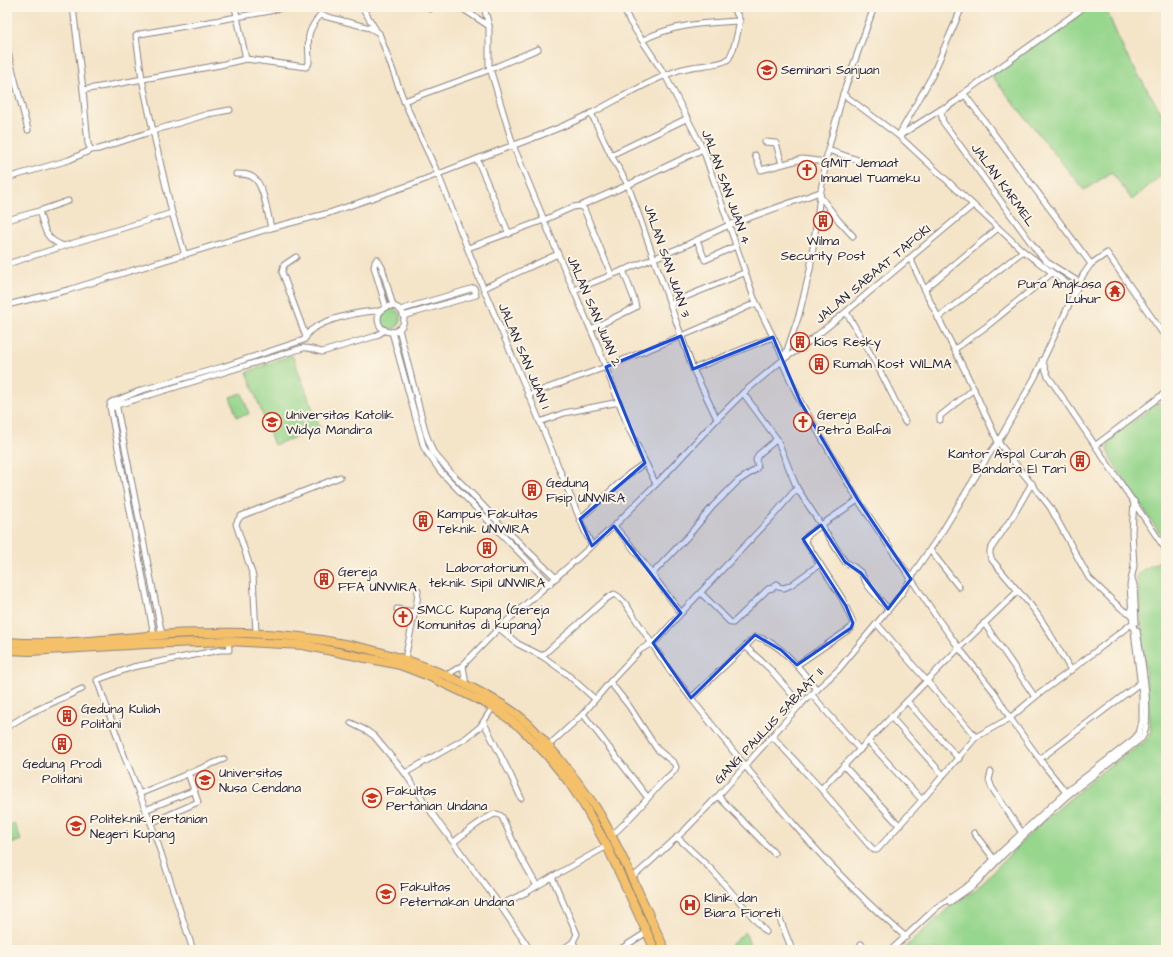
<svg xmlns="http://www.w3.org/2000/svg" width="1173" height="957" viewBox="0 0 1173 957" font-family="'Architects Daughter',sans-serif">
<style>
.green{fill:#96d68d;stroke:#5c7c64}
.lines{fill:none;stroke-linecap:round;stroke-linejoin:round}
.minor-casing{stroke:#8b8382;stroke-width:7}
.trunk-casing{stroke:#8b8382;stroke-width:10}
.minor{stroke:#fff;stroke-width:5}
.trunk{stroke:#f4c16a;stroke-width:8}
.marked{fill:#1d4ed8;fill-opacity:0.2;stroke:#1d4ed8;stroke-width:3;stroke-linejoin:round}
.labels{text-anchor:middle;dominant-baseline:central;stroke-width:4;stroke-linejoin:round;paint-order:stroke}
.poi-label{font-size:13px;fill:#22223b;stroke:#fcf5e5;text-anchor:start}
.street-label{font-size:13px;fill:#22223b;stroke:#fcf5e5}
</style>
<rect width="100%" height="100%" fill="#fcf5e5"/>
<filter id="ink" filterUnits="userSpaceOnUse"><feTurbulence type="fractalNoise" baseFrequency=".025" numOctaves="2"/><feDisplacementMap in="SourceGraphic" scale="8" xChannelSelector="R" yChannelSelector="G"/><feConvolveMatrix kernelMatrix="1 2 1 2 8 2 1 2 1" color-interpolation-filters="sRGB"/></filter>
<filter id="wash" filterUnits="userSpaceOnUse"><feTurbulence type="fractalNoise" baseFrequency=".012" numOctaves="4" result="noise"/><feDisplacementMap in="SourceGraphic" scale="16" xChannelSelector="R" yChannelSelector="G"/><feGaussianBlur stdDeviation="0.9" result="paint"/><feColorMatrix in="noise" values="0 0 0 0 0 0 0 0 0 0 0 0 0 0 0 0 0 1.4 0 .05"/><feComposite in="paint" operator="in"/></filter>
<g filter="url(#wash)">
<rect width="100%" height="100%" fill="#f4e4c8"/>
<g class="green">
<polygon points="1091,7 1105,7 1125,53 1164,117 1166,124 1166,171 1132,200 1112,172 1084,190 991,75"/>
<circle cx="391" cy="319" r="10"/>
<polygon points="395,333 396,333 399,339 424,436 430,450 428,452"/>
<polygon points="292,355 320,428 274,445 247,372"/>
<polygon points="242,393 249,414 237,417 230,397"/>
<path d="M 1166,397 L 1166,535 L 1162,534 L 1158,531 L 1111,459 C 1106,450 1107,442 1115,435 Z"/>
<polygon points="1166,558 1166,950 902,950 952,905 975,890 1038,826 1105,769 1145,742 1151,734 1137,577 1141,571"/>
<polygon points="14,823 21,840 8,845 7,841 7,826"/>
<polygon points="745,932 752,950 726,950"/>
</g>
</g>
<g filter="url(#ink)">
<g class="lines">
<defs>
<g id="minor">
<path d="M 73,7 L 83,90 L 220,65 L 246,59 L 306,67 L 308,65 L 309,63 C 309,39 304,36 320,15 L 370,28 L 379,33 L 404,101 L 438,174 L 482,285 L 533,405 L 584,529 L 592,546"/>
<polyline points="235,7 246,59"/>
<polyline points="362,7 376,30"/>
<polyline points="460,7 489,26"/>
<polyline points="484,7 489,26 489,65 513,145 558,254 597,344 629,429 656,484"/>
<polyline points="623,7 630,22 665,75 703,149 754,298 784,359"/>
<polyline points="430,9 432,7"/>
<polyline points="624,10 630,7"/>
<path d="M 643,40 C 673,24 706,23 740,21"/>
<polyline points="7,49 28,130"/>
<polyline points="83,90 88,144 91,150 99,149 153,131 172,213 185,255"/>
<polyline points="843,94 899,136 1023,251 1076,290"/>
<polyline points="961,95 1079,11 1070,7"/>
<polyline points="404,101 481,73 538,49"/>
<polyline points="230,110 208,114 153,131 142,79 136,36 140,34 265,12 285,7"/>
<polyline points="591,113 611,155 628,185 693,369 717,419"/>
<polyline points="900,133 932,76 962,7"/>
<polyline points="899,136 943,108"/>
<polyline points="765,142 776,143 782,164"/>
<polyline points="611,155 688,118"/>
<polyline points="755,155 761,170 802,159 826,162"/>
<path d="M 477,159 C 515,144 554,132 590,114 C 617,100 643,84 671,73 C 678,70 685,68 692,67 C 701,65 720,65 727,60 C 733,56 740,26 739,19 C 738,14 735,11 731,7"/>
<polyline points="864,162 828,150 843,94 874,7"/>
<path d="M 236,174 C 243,174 249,174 254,178 C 264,185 268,216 271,228"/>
<polyline points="7,178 69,160 91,150"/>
<polyline points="820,196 839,221 853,236"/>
<polyline points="580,206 628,185 703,149"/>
<polyline points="39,211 68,201"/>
<path d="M 7,220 L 39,211 C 45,229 44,239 64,246 L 172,213"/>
<polyline points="697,240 705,260 736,246"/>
<polyline points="468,248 544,220 573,207 580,206 584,209 611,274"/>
<polyline points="296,257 284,265 282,272 306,337"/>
<polyline points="910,258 929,299 968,377 998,442 1050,507 1089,578 1114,602 1123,610 1134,615"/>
<polyline points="7,264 64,246"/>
<polyline points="1079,282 1047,262 1037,251 943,122 941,113 943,110 965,95 1091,264"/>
<polyline points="484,288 558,254"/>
<polyline points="925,289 998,228"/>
<polyline points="574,290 682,247 729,225 820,192"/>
<polyline points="7,305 68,290 271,228 329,213 410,185 477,159 509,234"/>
<polyline points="671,305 673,302 744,273"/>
<circle cx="391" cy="319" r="13"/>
<polyline points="386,307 374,267 375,262 377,259 382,267 393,306"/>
<polyline points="400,310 474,288 476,295 403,316"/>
<path d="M 846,312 C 868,348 888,384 905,422"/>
<polyline points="938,318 1023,251"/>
<polyline points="399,329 426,434 433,452 451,473 473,495 499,523 556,578"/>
<polyline points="591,329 636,307 634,299 623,270"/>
<polyline points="392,332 424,448 441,472 550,584"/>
<polyline points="955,349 987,326 1052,273"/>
<polyline points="785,358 801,348 846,312 868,293 973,205"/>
<polyline points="1042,360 1048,376 1166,550"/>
<path d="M 782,362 L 800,401 L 858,500 L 938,619 L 959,648 L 1018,591 C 1041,614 1054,642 1071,670 L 1035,697 L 1010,718 L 1044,765 L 1068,795"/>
<polyline points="693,369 773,337"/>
<polyline points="743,393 777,439 797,488"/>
<polyline points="528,395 606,367 696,330 756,303"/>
<path d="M 115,401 L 142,390 L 222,367 L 304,340 C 306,336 308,333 311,330 C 328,318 361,311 381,311"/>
<path d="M 117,405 L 303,348 C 309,347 316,351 322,352 L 376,336 L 385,330"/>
<polyline points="116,406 112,408 110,403 113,401 116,403 162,635"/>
<polyline points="110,407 154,635"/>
<polyline points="940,420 940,416 974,389"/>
<polyline points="540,422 564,413 619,402"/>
<polyline points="1096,445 1166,392"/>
<polyline points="858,500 821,525 845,562 854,567 861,573 868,586 888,609"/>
<polyline points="580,519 629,474 645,463"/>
<polyline points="614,526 629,543 681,613 773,516 797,488 821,525 807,536 805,541 842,598 853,623 851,628 797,665"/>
<polyline points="930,550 959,587"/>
<polyline points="652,574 689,535 713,506 738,481 755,470 758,466 756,460 758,455 777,439"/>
<polyline points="1132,578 1134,585 1136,622"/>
<polyline points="1018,591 992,560 990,555 990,550 1013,516 1032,483"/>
<polyline points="701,593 731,623 733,623 768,589 773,588 777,584 778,587 784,588 791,585 820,564"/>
<polyline points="397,609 414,612"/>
<polyline points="984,623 1035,697"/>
<polyline points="877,624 976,737"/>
<polyline points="499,628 518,644 542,656 567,674 595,699"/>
<polyline points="256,633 253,576 236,524 238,520 241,516 340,477"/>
<polyline points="745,646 770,669 801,705"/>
<polyline points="542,656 606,599 614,594 619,597 625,603 670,671 691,698"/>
<polyline points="405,659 417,601 418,591"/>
<polyline points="463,665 466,685"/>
<polyline points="1071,670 1134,622"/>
<polyline points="447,675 463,665 499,628 614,526 661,479 717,419 743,393 784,359 799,315 810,270 820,196 828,150"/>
<polyline points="610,682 640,650 657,640 681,613"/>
<path d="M 817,690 C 803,672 779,640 755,637 L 691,698 C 758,783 823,866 906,937"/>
<polyline points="812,695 860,750"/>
<polyline points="907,701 959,759"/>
<polyline points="583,714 648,798"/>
<polyline points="891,717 943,775"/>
<polyline points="351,723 367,731 374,736 405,773 438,822 500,905 530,950"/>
<polyline points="484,723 511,776 521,798"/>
<polyline points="7,727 28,714 82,689"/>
<polyline points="773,737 821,789 959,648 995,693 1010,718 976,737 922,800 877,850 874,850 869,845 821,789"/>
<polyline points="868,741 922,800"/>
<path d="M 548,746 L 583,714 L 610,682 L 629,706 L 657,749 L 674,763 L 676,767 C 674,774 666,778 661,783 C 645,801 630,820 611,836"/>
<polyline points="1040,759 1140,683"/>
<polyline points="844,766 899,825"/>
<polyline points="991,772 989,780 992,788 1022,833"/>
<polyline points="405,773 466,738 480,727 493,707"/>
<polyline points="139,794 224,759"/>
<polyline points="718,796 774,853"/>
<polyline points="145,810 195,790"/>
<polyline points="151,823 198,802 188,773"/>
<polyline points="974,833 994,859"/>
<polyline points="677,837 711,869 766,932"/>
<path d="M 454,842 C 461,836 488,815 496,814 C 499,814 500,815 502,817 L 519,854 L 537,886"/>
<polyline points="552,877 577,934 573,942 562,950"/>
<polyline points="632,878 649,863 686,829 718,796 799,706 838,670 902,593 919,565 942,532 988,456 998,442 1035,377 1083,275 1091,264 1107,253 1166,338"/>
<path d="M 950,902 L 973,886 L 1003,855 L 1068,795 L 1142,738 C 1154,720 1140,652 1137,630"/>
<polyline points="500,905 527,892 552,877 607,846"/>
<polyline points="778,914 792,950"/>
<polyline points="573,942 577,950"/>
<polyline points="861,944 867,950"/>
<polyline points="193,950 151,823 125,758 97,680 133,667 220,650 229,650 228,641"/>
<polyline points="619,950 647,932"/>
<polyline points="891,950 937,907 970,884 1001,852 1066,792 1134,739 1139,733 1142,721 1142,695 1132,615 1130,585 1134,566 1132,532 1134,501"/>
</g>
<g id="trunk">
<path d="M 7,642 C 58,646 110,639 161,635 C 178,633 196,633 213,633 C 303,631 396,647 476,690 C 493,699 510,708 524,720 C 536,730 546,744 557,756 C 571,774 586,792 598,811 C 624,855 643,904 665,950"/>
<polyline points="7,650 30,651 146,644 228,641 303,645 400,665 426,675 462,692 493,707 520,727 546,754 568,781 584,805 607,846 655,950"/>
</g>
</defs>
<use href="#minor" class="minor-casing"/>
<use href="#trunk" class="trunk-casing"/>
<use href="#minor" class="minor"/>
<use href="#trunk" class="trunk"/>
</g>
</g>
<path class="marked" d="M 681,336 L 693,369 L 773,337 L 800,401 L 858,500 L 911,579 L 888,609 L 861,573 L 845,562 L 821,525 L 803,539 L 846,606 L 853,623 L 851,628 L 797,665 L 781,650 L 755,635 L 691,698 L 653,643 L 681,613 L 614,526 L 592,546 L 580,519 L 645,463 L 606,367 Z"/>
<defs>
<symbol id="university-ring" viewBox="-11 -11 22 22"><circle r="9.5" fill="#fcf5e5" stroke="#c8321e" stroke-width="1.5"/><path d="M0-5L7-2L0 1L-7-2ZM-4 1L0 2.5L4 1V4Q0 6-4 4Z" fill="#c8321e"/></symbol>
<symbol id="church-ring" viewBox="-11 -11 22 22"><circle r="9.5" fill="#fcf5e5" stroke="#c8321e" stroke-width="1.5"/><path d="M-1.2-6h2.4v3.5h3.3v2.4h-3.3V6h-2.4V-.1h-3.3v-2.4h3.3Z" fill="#c8321e"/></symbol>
<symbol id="building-ring" viewBox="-11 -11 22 22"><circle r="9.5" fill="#fcf5e5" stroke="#c8321e" stroke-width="1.5"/><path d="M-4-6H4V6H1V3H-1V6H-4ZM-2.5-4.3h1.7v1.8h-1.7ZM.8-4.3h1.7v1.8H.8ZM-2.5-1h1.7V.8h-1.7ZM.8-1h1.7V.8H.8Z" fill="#c8321e"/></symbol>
<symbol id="temple-ring" viewBox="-11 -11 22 22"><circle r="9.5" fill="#fcf5e5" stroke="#c8321e" stroke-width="1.5"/><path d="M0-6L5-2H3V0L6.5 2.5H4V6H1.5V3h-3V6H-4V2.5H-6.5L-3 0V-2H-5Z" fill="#c8321e"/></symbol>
<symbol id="hospital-ring" viewBox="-11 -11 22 22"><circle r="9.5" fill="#fcf5e5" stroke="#c8321e" stroke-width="1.5"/><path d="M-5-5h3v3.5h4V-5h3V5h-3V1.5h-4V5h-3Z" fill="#c8321e"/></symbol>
</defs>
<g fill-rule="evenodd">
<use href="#university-ring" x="756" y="59" width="22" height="22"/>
<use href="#church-ring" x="796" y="159" width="22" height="22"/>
<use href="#building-ring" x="812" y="210" width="22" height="22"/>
<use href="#temple-ring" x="1104" y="280" width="22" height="22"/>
<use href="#building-ring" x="789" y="331" width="22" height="22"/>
<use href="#building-ring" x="808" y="353" width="22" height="22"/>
<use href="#university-ring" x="261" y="411" width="22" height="22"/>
<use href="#church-ring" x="792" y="411" width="22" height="22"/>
<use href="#building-ring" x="1069" y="450" width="22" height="22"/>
<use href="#building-ring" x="521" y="479" width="22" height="22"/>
<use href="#building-ring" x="412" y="510" width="22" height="22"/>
<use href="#building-ring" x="476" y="537" width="22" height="22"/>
<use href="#building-ring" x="313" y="568" width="22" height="22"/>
<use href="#church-ring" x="392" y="606" width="22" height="22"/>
<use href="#building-ring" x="56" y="705" width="22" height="22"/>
<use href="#building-ring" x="51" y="733" width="22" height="22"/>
<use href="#university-ring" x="194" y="769" width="22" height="22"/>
<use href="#university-ring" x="361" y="787" width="22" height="22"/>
<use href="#university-ring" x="65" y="815" width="22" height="22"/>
<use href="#university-ring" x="375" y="883" width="22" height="22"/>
<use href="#hospital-ring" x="679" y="894" width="22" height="22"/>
</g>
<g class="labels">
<g class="poi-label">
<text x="781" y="70">Seminari Sanjuan</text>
<text x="821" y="163">GMIT Jemaat<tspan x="821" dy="15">Imanuel Tuameku</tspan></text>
<text x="823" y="241" text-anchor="middle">Wilma<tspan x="823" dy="15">Security Post</tspan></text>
<text x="1101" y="284" text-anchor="end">Pura Angkasa<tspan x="1101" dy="15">Luhur</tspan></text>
<text x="814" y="342">Kios Resky</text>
<text x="833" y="364">Rumah Kost WILMA</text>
<text x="286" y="415">Universitas Katolik<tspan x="286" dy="15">Widya Mandira</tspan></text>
<text x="817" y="415">Gereja<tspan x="817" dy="15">Petra Balfai</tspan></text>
<text x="1066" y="454" text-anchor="end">Kantor Aspal Curah<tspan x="1066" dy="15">Bandara El Tari</tspan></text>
<text x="546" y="483">Gedung<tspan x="546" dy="15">Fisip UNWIRA</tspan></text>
<text x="437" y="514">Kampus Fakultas<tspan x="437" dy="15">Teknik UNWIRA</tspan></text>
<text x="487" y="568" text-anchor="middle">Laboratorium<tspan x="487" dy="15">teknik Sipil UNWIRA</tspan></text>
<text x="338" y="572">Gereja<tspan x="338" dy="15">FFA UNWIRA</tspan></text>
<text x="417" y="610">SMCC Kupang (Gereja<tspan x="417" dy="15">Komunitas di kupang)</tspan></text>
<text x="81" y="709">Gedung Kuliah<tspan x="81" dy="15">Politani</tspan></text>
<text x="62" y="764" text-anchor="middle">Gedung Prodi<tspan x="62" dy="15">Politani</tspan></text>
<text x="219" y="773">Universitas<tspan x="219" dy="15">Nusa Cendana</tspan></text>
<text x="386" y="791">Fakultas<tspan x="386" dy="15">Pertanian Undana</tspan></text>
<text x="90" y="819">Politeknik Pertanian<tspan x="90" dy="15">Negeri Kupang</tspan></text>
<text x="400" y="887">Fakultas<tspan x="400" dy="15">Peternakan Undana</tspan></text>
<text x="704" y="898">Klinik dan<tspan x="704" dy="15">Biara Fioreti</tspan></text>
</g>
<g class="street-label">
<text transform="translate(1003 185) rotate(54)">JALAN KARMEL</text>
<text transform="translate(726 187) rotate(70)">JALAN SAN JUAN 4</text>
<text transform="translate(667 261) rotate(71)">JALAN SAN JUAN 3</text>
<text transform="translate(873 274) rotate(-40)">JALAN SABAAT TAFOKI</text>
<text transform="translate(594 311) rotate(67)">JALAN SAN JUAN 2</text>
<text transform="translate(524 356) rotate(67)">JALAN SAN JUAN 1</text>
<text transform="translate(769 726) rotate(-47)">GANG PAULUS SABAAT II</text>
</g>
</g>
<rect width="1173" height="957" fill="none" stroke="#fcf5e5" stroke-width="24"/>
</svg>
